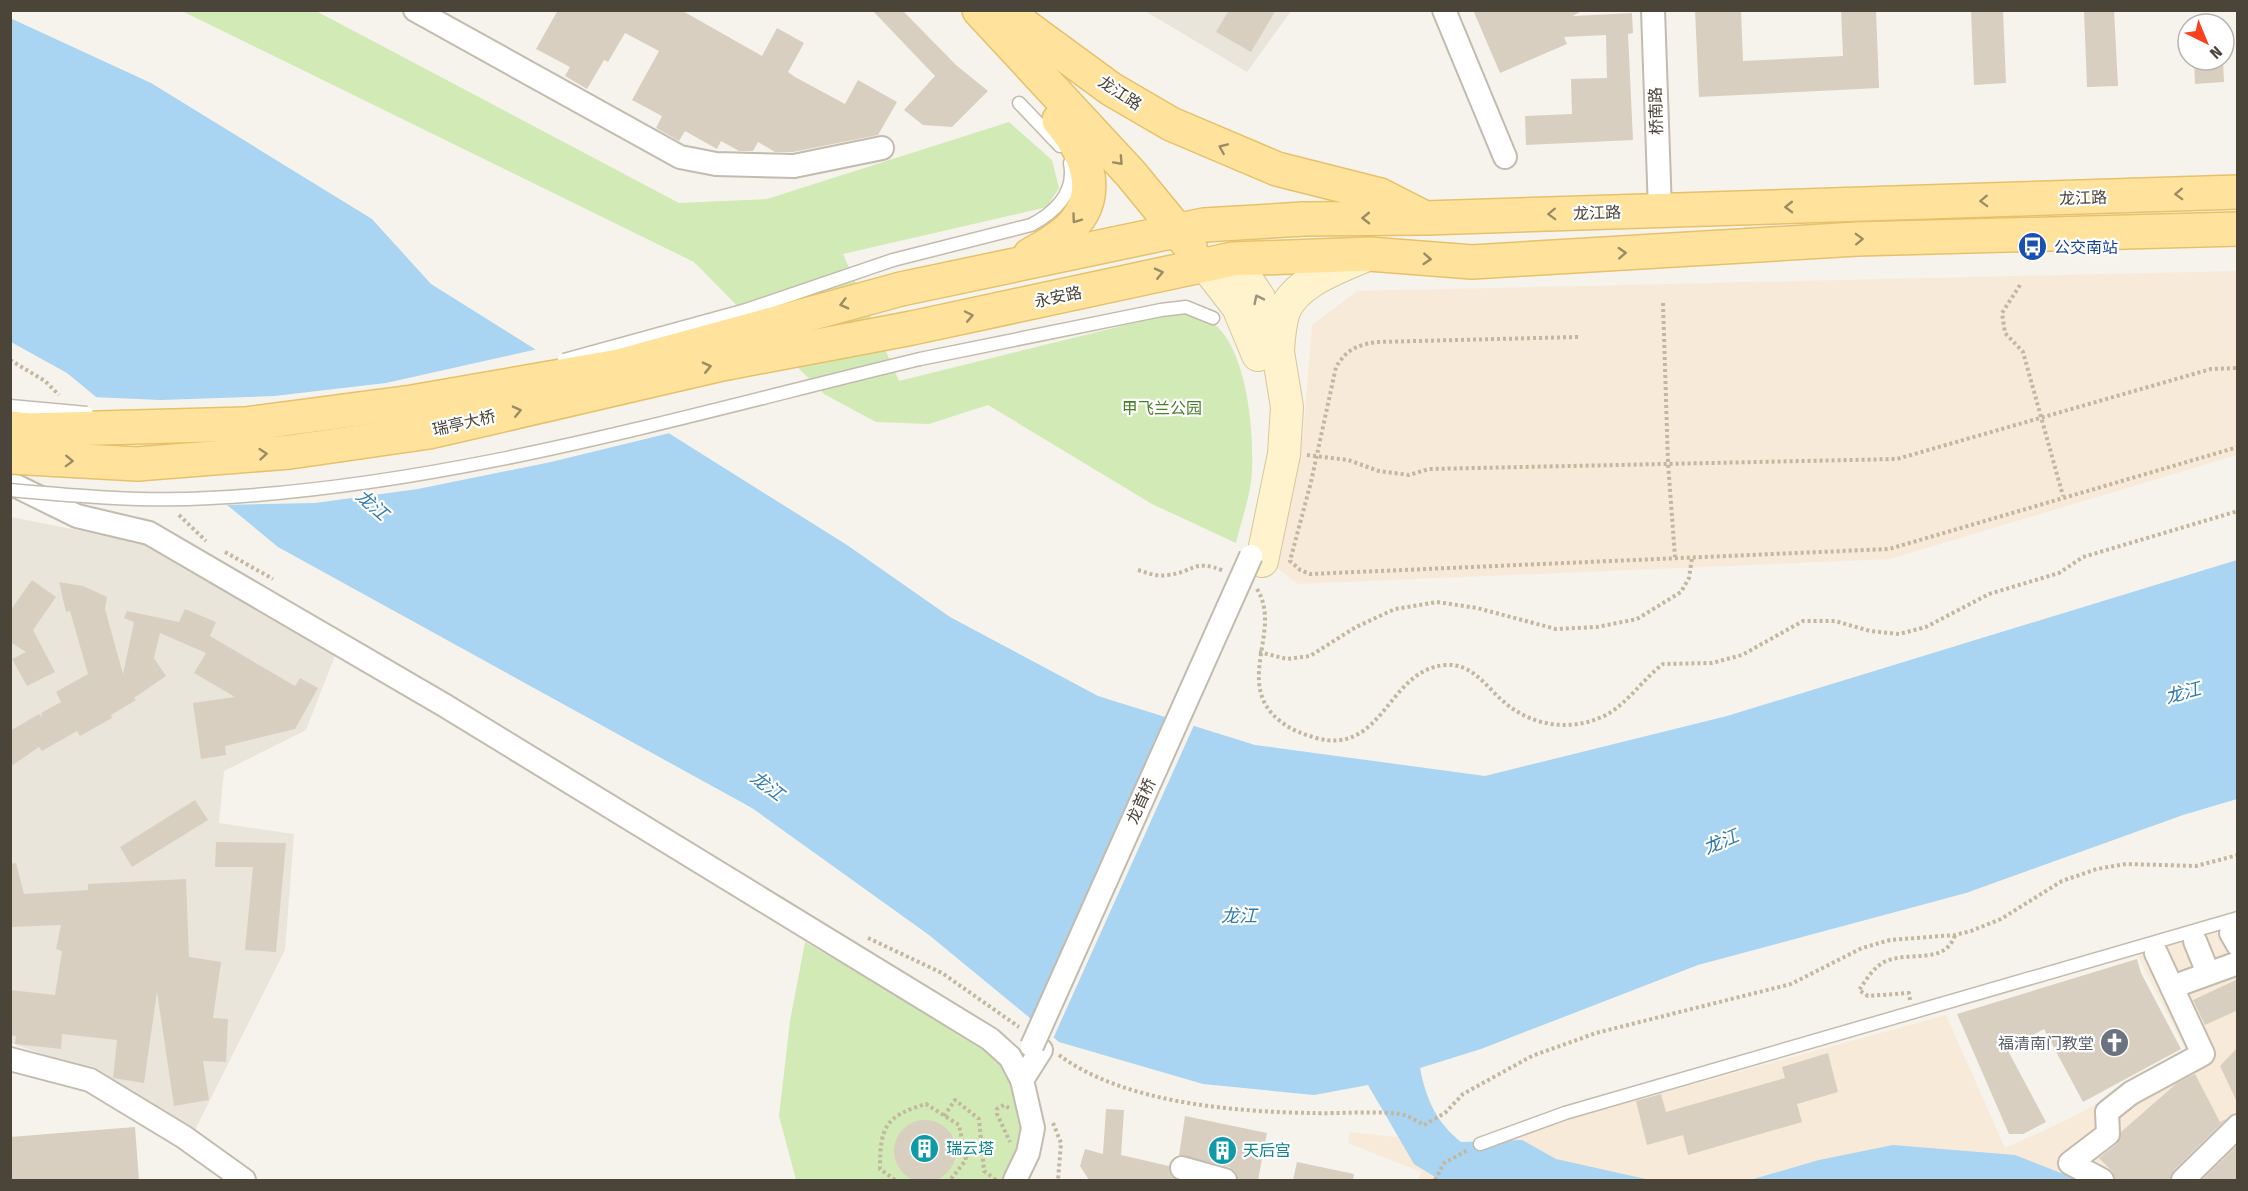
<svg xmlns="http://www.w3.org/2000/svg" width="2248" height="1191" viewBox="0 0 2248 1191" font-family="'Fira Sans Condensed','Noto Sans SC',sans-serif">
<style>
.residential{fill:#eae5da}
.commercial{fill:#f7ead8}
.green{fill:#d2eab5}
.water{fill:#a9d4f2}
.pier{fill:#f6f3ec}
.building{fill:#d8cfc1}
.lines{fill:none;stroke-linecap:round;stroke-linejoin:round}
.lane-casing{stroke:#c2bbae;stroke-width:15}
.street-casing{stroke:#c2bbae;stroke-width:26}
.secondary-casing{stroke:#d6c79b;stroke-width:34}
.primary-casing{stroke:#e6c16a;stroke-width:36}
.path{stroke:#c4b79f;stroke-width:4;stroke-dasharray:3 3;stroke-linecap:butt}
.lane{stroke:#fff;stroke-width:12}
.street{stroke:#fff;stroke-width:22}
.secondary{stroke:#fff3cd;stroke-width:32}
.primary{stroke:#ffe39c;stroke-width:33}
.lane-bridge-casing{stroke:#c2bbae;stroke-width:15;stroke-linecap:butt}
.street-bridge-casing{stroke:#c2bbae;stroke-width:26;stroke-linecap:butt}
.primary-bridge-casing{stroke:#e6c16a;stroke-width:36;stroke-linecap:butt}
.lane-bridge{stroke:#fff;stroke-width:12}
.street-bridge{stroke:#fff;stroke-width:22}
.primary-bridge{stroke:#ffe39c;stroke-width:33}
.oneway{stroke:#9c8c66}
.oneway2{stroke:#9c937c}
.labels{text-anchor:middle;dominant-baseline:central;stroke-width:4.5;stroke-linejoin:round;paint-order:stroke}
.street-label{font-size:16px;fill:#4b4439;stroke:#fff}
.transit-label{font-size:16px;fill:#164399;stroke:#fff;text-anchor:start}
.park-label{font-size:16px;fill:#4a7f2a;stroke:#fff}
.worship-label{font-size:16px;fill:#5b616d;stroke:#fff;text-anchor:end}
.culture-label{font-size:16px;fill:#0d838f;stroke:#fff;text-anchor:start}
.water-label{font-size:18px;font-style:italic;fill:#2e7ab2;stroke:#fff}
</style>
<rect width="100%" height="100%" fill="#f6f3ec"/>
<g class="residential">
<polygon points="1145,11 1291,11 1247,72"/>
<polygon points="11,517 148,544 336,653 306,730 224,771 219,823 294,834 285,950 194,1132 95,1072 11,1043"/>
</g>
<g class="commercial">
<polygon points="2237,271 2237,455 1890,559 1298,584 1272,564 1281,544 1303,435 1312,325 1357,291"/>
<polygon points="2237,923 2237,1180 1418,1180 1421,1172 1348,1143 1350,1132 1489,1147 1525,1136 1559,1121 1946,1015 2005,1148 2077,1115 2186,1051 2137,955"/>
</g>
<g class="green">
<path d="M 182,11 L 316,11 L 679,203 L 767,199 L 1009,122 L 1052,160 L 1059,188 L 1047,207 L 843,254 L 899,381 L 1162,316 C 1172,316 1185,312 1194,314 C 1247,324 1254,429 1252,471 C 1251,495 1241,521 1236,543 L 1152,504 L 988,405 L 929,424 L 876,422 L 824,394 L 694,262 Z"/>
<polygon points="805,942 980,1043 1013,1075 1029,1130 1008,1180 796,1180 779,1116 790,1021"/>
</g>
<g class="water">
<path d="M 10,18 L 151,83 L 372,219 L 431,284 L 847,545 L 950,617 L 1098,696 L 1255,745 L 1485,776 L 1727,716 L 2237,560 L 2237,799 L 2183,815 L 1966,893 L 1698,965 L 1481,1049 L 1420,1068 C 1426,1099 1436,1122 1461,1142 L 1522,1140 L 1556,1159 L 1650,1180 L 1440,1180 L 1414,1164 L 1368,1085 L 1314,1095 L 1203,1084 L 1059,1042 L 929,935 L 752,808 L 278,547 L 67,373 L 11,342 Z"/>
<polygon points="1893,1145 2015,1155 2079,1180 1750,1180 1819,1160"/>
</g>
<g class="pier">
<polygon points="542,348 674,432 551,462 418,489 315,503 223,505 92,397 160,400 274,396 386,383"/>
<polygon points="1171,716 1195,723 1052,1041 1033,1024"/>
</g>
<g class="building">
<polygon points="558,10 681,10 762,56 777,28 804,43 788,72 795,77 845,104 858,80 897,102 878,135 793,152 775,152 758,142 753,151 739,151 721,141 717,149 685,131 679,141 656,128 662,116 632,100 659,51 625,33 608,62 604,60 587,89 565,76 570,67 536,49"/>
<polygon points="872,10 902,10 956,65 988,91 952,127 923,125 904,110 935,76"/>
<polygon points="1229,10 1276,10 1251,52 1216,32"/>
<polygon points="1473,10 1583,10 1573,16 1632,13 1633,33 1628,34 1633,140 1526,145 1525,116 1572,114 1571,79 1607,78 1606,35 1564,37 1567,44 1500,73"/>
<polygon points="1695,10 1741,10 1743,61 1843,56 1841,10 1876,10 1879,88 1699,97"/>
<polygon points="1971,10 2003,10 2006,83 1974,85"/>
<polygon points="2084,10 2114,10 2118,86 2087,87"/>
<polygon points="2194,60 2223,60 2224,82 2195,84"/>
<polygon points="32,580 56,597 33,630 55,672 27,686 12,659 26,652 10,642 10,611"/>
<polygon points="59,582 83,586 107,597 105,609 123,674 134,622 124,618 127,611 179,622 185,609 216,622 210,636 295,686 300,678 318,688 295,729 225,746 226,755 201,759 193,703 235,697 194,673 206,653 160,633 154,658 166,676 134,698 136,700 111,715 112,718 80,736 77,731 42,751 39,747 10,767 10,731 39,714 43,718 41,713 61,702 56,692 88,674 70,611 66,612"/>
<polygon points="195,800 208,820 132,867 120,847"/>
<polygon points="216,842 286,843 276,952 245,950 253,867 215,867"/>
<polygon points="16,863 24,894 88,890 88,884 186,879 189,957 221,962 213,1018 228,1019 226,1062 203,1061 209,1100 174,1106 157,992 144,1083 113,1078 117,1040 62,1034 61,1049 15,1044 16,1036 10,1035 10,990 55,995 62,951 56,949 61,925 10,927 10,864"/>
<polygon points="2137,959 2141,973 2181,1049 2083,1102 2044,1029 2007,1049 2046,1122 2023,1134 2009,1134 1957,1014"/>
<polygon points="2238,979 2238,1010 2205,1025 2193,1000"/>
<polygon points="2238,1047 2238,1104 2220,1066"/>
<polygon points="1828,1053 1838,1092 1797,1104 1802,1122 1688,1155 1683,1135 1647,1145 1636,1101 1661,1094 1666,1112 1785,1078 1782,1067"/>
<polygon points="2195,1074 2220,1122 2226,1119 2174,1170 2170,1180 2115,1180 2113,1172 2099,1158 2117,1144 2121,1132 2177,1083"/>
<polygon points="1106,1109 1124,1110 1121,1155 1169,1166 1172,1177 1177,1180 1089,1180 1080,1166 1085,1149 1103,1154"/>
<polygon points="1185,1116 1267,1133 1258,1180 1238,1180 1235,1171 1229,1167 1179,1155"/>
<circle cx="925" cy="1151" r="31"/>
<polygon points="135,1127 139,1180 10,1180 10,1137"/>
<polygon points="2238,1145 2238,1180 2202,1180"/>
<polygon points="1297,1162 1354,1174 1353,1180 1293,1180"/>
</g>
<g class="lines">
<defs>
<g id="lane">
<polyline points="1019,103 1060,146"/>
<path d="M 893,260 L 1031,225 C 1054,213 1076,193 1070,163"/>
<polyline points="920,359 1161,310 1186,307 1213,318"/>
<polyline points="1480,1144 1565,1113 2238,918"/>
</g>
<g id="street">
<polyline points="415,10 680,157 716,164 794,166 882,148"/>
<polyline points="1444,10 1505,157"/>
<polyline points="1653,10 1660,211"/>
<polyline points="10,483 77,516 149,533 444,705 990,1039 1010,1057 1022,1080 1033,1128 1028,1153 1015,1180"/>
<polyline points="2238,931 2231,933 2238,945"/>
<polyline points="2195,941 2208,973"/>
<polyline points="2172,987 2238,963"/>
<polyline points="10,1059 90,1080 184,1137 244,1180"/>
<polyline points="1022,1080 1041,1050"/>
<polyline points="1182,1168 1225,1180"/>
<polyline points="2102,1180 2070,1163 2108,1134 2107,1112 2131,1093 2203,1054 2156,953"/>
<polyline points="2183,1180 2238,1126"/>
</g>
<g id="secondary">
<polyline points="1233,259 1259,298 1278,352 1287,407 1284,454 1262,561"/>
<polyline points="1204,263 1238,307 1258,355"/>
<path d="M 1278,349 C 1279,336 1280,323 1284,311 C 1297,280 1341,267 1369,254"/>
</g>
<g id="primary">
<polyline points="979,10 1131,174 1190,246"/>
<polyline points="1011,10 1025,26 1111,89 1171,124 1277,169 1380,195 1425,218 2238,192"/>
<path d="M 1030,255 C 1041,249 1052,243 1062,235 C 1106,201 1089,155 1059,120"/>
<polyline points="901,289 1204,225 1304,219 1420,218"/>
<polyline points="912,328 1233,259 1369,254 1472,262 1857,239 2238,229"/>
</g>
</defs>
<use href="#lane" class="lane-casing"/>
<use href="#street" class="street-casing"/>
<use href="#secondary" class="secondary-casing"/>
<use href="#primary" class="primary-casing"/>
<g class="path">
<polyline points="2020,285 2002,313 2005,333 2023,352 2063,496"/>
<polyline points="1663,303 1668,463 1675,557"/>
<path d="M 1578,337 L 1377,342 C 1357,345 1347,349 1336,367 L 1311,482 L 1290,561 L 1300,570 L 1310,574 L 1889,549 L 2238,447"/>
<polyline points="10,360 45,381 59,395"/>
<polyline points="1307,455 1348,460 1379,471 1409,475 1429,469 1897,459 2211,369 2238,368"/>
<polyline points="179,515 206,541"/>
<polyline points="225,552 273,579"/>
<path d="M 1138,570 C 1148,573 1157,577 1167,575 C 1193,573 1193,558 1224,571"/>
<path d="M 1257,589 C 1283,630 1233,684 1280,721 C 1291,730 1303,734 1316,738 C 1384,756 1387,670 1445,665 C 1473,663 1486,687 1504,702 C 1533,727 1572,732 1606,715 C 1628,703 1643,679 1663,664 L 1712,663 L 1742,655 L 1803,621 L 1835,621 L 1870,631 L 1899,634 L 1926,627 L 1989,594 L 2059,573 L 2083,557 L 2238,511"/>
<polyline points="1259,652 1287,659 1310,656 1356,627 1395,609 1437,602 1477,608 1556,629 1597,627 1637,619 1681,592 1689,578 1692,558"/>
<polyline points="868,938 942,973 1019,1027"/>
<path d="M 1910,1000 L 1909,993 L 1868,996 L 1859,990 C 1866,980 1873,968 1884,962 C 1908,950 1945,966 1955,935"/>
<path d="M 1059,1055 C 1123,1103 1235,1112 1313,1113 C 1334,1114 1387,1110 1404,1115 C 1411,1117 1418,1122 1424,1125 L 1445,1113 L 1463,1094 L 1532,1056 L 1596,1033 L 1791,984 L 1862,948 L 1890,940 L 1955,935 L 1971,931 L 2001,919 L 2062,881 L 2097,869 L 2126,864 L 2196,866 L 2238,855"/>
<polyline points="1009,1108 1004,1105 997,1109 997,1114 1010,1142"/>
<polyline points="944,1116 955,1100 979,1119 984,1171 996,1180"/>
<polyline points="1053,1123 1061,1143 1058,1180"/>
<path d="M 895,1180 L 880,1169 C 880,1127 885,1116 926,1104 L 959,1125 L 966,1160 L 950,1180"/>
<polyline points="1435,1180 1444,1163 1468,1150"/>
</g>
<use href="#lane" class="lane"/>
<use href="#street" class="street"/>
<use href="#secondary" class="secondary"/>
<use href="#primary" class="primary"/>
<defs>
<g id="lane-bridge">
<polyline points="564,360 746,310 893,260"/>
<polyline points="10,406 87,413"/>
<path d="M 10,490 C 76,496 144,502 210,498 C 451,486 686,415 920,359"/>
</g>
<polyline id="street-bridge" points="1032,1046 1251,556"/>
<g id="primary-bridge">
<polyline points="10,428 27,430 245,424 412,402 619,366 901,289"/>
<polyline points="10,457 137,464 290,452 429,432 722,364 912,328"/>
</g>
</defs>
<use href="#lane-bridge" class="lane-bridge-casing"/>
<use href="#street-bridge" class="street-bridge-casing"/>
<use href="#primary-bridge" class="primary-bridge-casing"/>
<use href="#lane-bridge" class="lane-bridge"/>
<use href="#street-bridge" class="street-bridge"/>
<use href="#primary-bridge" class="primary-bridge"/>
</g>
<defs><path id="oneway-chevron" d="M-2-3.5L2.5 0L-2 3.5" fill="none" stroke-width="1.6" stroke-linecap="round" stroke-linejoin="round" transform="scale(1.5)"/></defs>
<g class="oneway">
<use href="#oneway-chevron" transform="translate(1223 148) rotate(-157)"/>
<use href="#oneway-chevron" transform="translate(1119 161) rotate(47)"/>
<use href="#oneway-chevron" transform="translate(2179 194) rotate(178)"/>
<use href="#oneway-chevron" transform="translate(1984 201) rotate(178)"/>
<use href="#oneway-chevron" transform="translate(1789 207) rotate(179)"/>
<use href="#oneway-chevron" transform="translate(1552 214) rotate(178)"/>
<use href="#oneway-chevron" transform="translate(1366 218) rotate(179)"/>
<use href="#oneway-chevron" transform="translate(1076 219) rotate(126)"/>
<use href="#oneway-chevron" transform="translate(1859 239) rotate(-2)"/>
<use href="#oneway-chevron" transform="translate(1622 253) rotate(-3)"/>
<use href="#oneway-chevron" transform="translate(1427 259) rotate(4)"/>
<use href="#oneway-chevron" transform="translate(1159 273) rotate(-13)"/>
<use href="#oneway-chevron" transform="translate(844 304) rotate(165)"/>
<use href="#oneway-chevron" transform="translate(969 316) rotate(-12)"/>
<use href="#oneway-chevron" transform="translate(707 367) rotate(-13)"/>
<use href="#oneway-chevron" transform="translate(517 411) rotate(-13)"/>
<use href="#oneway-chevron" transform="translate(263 454) rotate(-5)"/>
<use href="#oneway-chevron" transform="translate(69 461) rotate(2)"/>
</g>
<use class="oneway2" href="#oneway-chevron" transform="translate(1258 299) rotate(-116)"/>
<defs>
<symbol id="bus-disc" viewBox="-11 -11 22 22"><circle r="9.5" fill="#1a4fb4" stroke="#fff"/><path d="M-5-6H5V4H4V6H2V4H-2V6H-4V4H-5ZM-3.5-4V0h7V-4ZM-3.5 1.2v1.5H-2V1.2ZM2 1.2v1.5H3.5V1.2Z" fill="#fff"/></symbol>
<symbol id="church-disc" viewBox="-11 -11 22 22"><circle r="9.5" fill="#6b7280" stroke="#fff"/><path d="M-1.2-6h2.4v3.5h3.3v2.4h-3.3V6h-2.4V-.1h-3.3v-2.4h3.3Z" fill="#fff"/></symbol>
<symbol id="building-disc" viewBox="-11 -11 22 22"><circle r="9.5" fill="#0f9aa8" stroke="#fff"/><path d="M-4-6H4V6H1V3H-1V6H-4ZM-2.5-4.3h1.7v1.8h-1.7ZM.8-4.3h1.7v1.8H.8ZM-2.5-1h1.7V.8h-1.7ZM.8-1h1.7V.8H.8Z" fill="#fff"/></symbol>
</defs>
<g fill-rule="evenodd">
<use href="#bus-disc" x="2016" y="230" width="33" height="33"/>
<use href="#church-disc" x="2098" y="1026" width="33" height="33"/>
<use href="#building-disc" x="908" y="1132" width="33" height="33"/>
<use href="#building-disc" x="1206" y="1134" width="33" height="33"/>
</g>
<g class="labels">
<g class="street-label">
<text transform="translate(1120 93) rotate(33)">龙江路</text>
<text transform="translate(1656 111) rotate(-92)">桥南路</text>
<text transform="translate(2083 198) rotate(-2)">龙江路</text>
<text transform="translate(1597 213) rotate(-2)">龙江路</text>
<text transform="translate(1058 297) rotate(-12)">永安路</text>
<text transform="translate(464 423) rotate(-13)">瑞亭大桥</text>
<text transform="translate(1141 801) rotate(-66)">龙首桥</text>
</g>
<g class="transit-label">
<text x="2054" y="247">公交南站</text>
</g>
<g class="park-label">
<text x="1162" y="408">甲飞兰公园</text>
</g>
<g class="worship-label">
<text x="2094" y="1043">福清南门教堂</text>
</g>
<g class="culture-label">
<text x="946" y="1148">瑞云塔</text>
<text x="1243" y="1150">天后宫</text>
</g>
<g class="water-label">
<text transform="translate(372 505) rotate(41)">龙江</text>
<text transform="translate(2183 693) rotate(-15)">龙江</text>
<text transform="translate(767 786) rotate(37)">龙江</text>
<text transform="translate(1721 842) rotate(-23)">龙江</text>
<text x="1239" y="916">龙江</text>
</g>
</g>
<rect width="2248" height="1191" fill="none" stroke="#4b4439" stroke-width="24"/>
<g transform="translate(2206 42) rotate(137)"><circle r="28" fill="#ffffff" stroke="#b7b4b0" stroke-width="1.5"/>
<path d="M0-4.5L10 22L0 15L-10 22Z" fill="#fc3f1d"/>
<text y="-9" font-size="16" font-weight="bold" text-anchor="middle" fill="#4b4439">N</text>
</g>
</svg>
